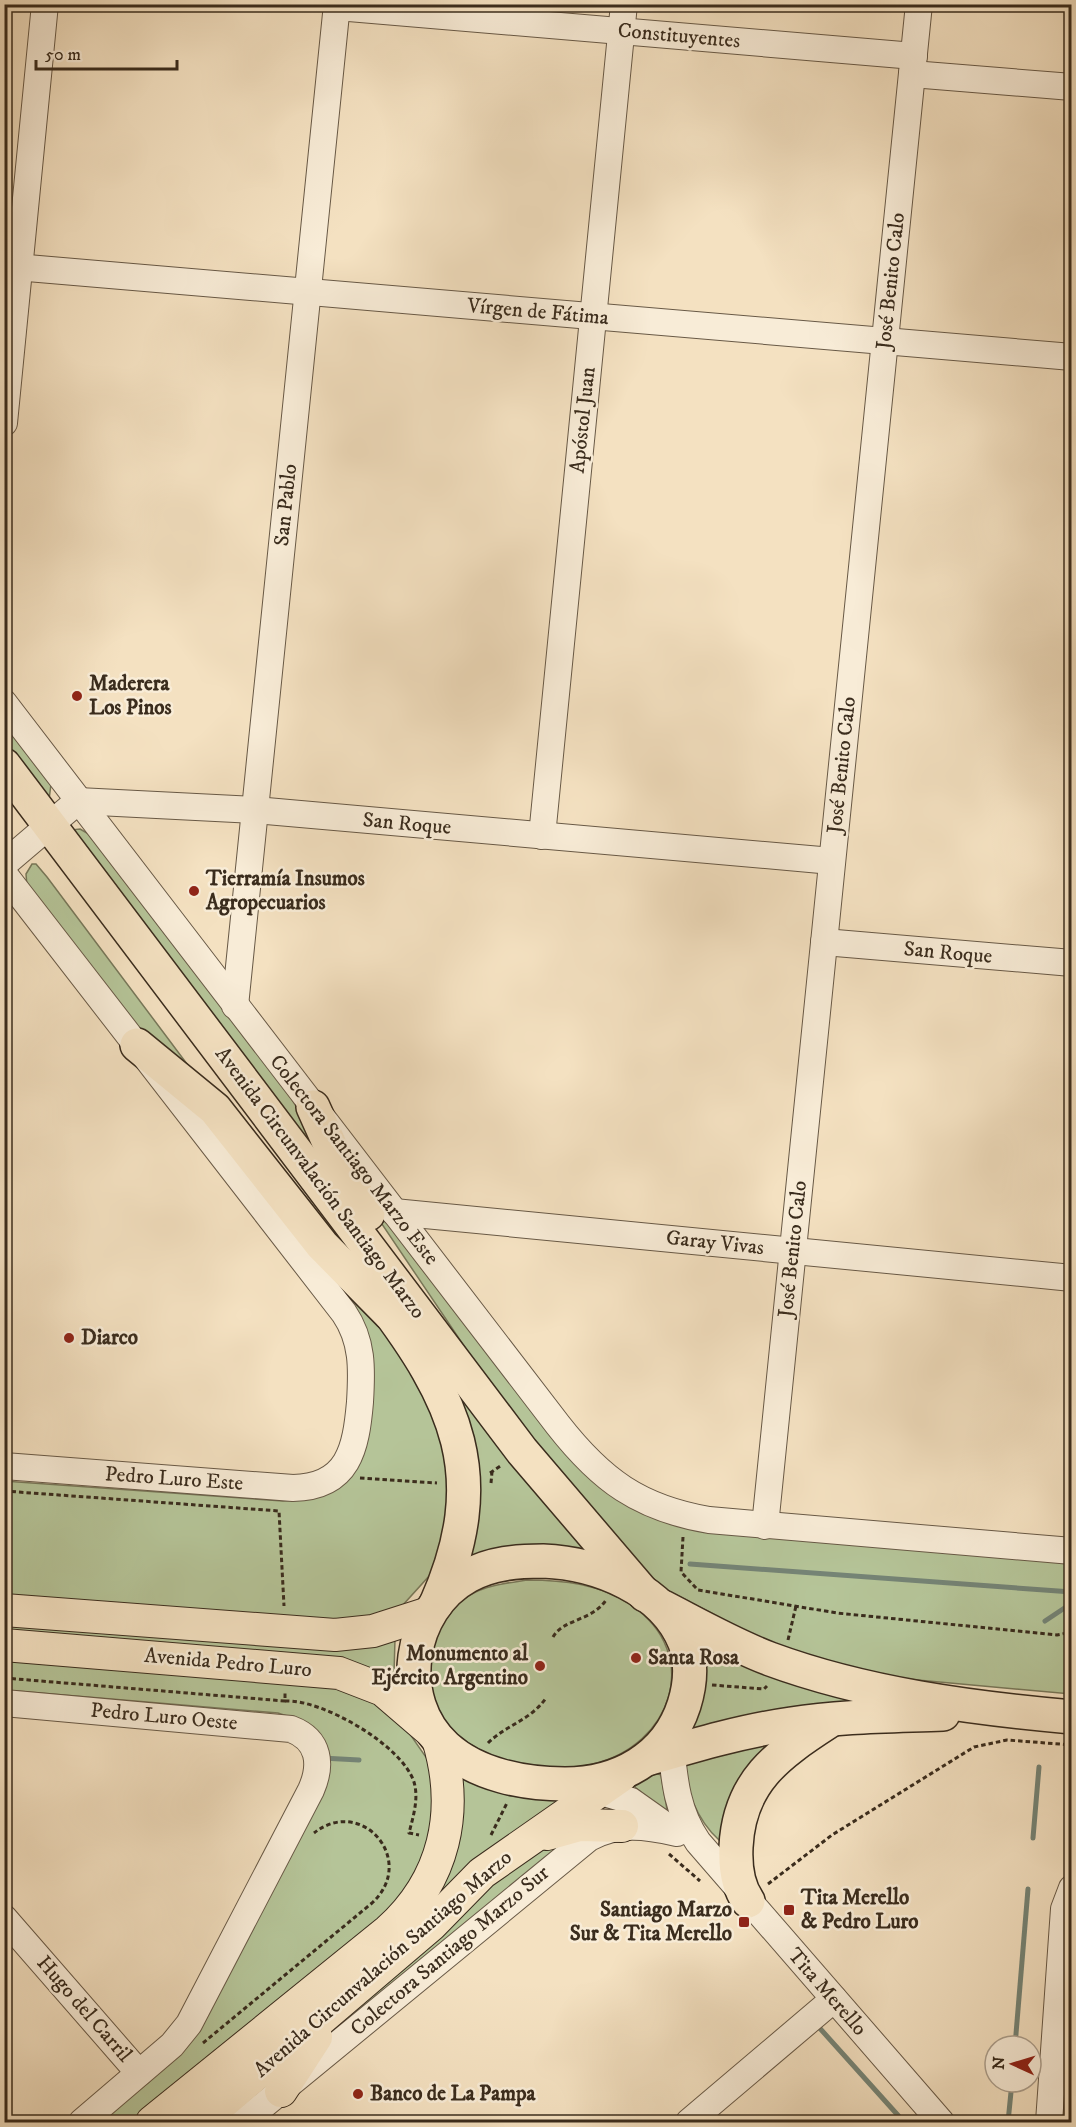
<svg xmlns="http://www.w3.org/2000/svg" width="1076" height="2127" viewBox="0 0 1076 2127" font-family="'IM FELL DW Pica',serif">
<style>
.green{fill:#b5c498;stroke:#78785a;stroke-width:1.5}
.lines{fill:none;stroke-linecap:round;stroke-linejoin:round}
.stream{stroke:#758476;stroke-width:5}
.minor-casing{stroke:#685946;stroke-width:28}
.major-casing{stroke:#3a2c1d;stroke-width:34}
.highway-casing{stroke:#3a2c1d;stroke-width:36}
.path{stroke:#3a2c1d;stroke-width:3;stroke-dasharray:4.5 3;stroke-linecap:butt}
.minor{stroke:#f8ecd7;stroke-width:26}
.major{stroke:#f4e1c1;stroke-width:32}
.highway{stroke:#f4e1c1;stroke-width:33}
.poi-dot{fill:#8f2418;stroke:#f8ecd7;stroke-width:2}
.labels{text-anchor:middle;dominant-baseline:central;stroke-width:5;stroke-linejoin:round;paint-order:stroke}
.street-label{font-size:21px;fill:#3a2c1d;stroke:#f8ecd7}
.poi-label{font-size:21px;font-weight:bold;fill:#3a2c1d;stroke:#f8ecd7;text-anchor:start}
</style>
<rect width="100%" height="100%" fill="#f4e1c1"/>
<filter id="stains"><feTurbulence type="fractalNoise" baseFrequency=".00333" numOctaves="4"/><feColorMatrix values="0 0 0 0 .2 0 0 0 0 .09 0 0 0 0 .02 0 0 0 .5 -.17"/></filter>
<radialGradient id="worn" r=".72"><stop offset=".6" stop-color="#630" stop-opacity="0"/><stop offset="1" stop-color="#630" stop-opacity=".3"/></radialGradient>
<g class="green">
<polygon points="5,721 51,784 49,800 5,751"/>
<polygon points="80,829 94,837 290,1096 348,1194 71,830"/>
<polygon points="32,864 36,864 47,877 205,1088 141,1033 27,886 26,874"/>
<polygon points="195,1104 383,1326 445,1431 448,1520 430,1575 401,1607 361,1622 5,1600 4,1481 283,1501 305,1499 330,1490 371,1363"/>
<polygon points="362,1188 537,1418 634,1506 1071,1558 1071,1694 885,1677 773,1645 667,1590 638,1567 518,1426 359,1190"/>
<path d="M 451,1383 L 586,1550 C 540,1542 512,1541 468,1559 Z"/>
<path d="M 527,1580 C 563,1580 600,1584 631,1605 C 704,1655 671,1746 593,1764 C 545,1776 468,1761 441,1715 C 418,1677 431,1618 470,1595 C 487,1585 508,1583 527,1580 Z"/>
<polygon points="4,1620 395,1639 394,1674 389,1677 5,1637"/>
<polygon points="701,1645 893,1704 691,1731 700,1709"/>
<polygon points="4,1654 319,1680 366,1695 405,1727 428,1760 439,1801 412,1893 134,2118 132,2122 94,2122 186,2044 319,1794 302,1721 278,1713 5,1690"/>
<path d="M 778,1736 L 722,1841 L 719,1840 C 699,1822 681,1786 687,1758 Z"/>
<polygon points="655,1773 661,1775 668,1815 635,1787 635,1784"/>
<polygon points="456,1775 510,1796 561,1801 186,2122 167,2122 406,1927"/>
<polygon points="574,1834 333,2032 347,2013 519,1858"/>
</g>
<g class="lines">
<g class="stream">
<polyline points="690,1564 1072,1592"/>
<polyline points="1045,1621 1072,1603"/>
<polyline points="322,1758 359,1760"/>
<polyline points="1033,1838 1039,1767"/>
<polyline points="816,2024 904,2122"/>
<polyline points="1015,2046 1028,1889"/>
<polyline points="1008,2122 1012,2082"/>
</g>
<defs>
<g id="minor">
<polyline points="337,7 914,56"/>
<polyline points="912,74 1072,87"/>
<polyline points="4,266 1072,357"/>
<polyline points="4,423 45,4"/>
<path d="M 4,703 L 558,1425 C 601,1480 639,1508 709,1520 L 1072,1551"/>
<polyline points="542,836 624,4"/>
<polyline points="4,864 78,801 255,810 832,861"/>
<path d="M 4,874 L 344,1313 C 363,1341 362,1369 360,1402 C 356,1448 349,1487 293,1488 L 4,1466"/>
<polyline points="824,942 1072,963"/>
<polyline points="235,1006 337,4"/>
<polyline points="394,1212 1072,1278"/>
<polyline points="765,1526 919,4"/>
<path d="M 4,1703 L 291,1729 C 320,1740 322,1765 311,1790 L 189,2024 L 172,2045 L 82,2122"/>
<path d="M 670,1735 C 674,1774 675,1809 698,1842 L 941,2122"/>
<polyline points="585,1787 631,1801 672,1830"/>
<polyline points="4,1918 139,2073"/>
<path d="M 243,2122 L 589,1838 C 619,1822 645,1826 677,1833"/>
<polyline points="689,2122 834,1999"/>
<polyline points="1049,2122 1064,1909 1072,1888"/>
</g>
<g id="major">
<polyline points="4,1610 335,1635 373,1631 429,1613"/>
<polyline points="4,1645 339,1673 383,1690 433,1733"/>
<polyline points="547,1834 579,1825 622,1826"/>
<polyline points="281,2091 316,2037"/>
<path d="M 152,2122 L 388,1931 C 445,1880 460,1811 438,1739"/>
<polyline points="200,2122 431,1925 482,1873 621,1776"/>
</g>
<g id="highway">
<polyline points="4,765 522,1451 645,1595"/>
<polyline points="137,1045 215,1109 322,1245 390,1314"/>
<polyline points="313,1107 339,1165 368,1214"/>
<path d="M 378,1297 C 456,1400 493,1476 436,1604"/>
<path d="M 543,1561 C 597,1563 664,1589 685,1643 C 692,1663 690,1686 684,1705 C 667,1758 618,1784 565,1784 C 524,1784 477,1775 446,1747 C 394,1700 408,1609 468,1576 C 491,1563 518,1561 543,1561 Z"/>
<path d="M 663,1607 C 698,1625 733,1645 770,1659 C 865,1694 971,1708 1072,1717"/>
<path d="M 647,1759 C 695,1745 742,1731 791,1724 C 841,1716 893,1716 943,1714"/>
<path d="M 748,1901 C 737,1885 735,1867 736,1847 C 739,1782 777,1755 828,1722"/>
</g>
</defs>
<use href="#minor" class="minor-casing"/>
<use href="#major" class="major-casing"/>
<use href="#highway" class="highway-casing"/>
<g class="path">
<polyline points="490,1473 502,1465"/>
<polyline points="360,1478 437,1483"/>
<polyline points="491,1483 492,1472"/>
<polyline points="4,1491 279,1511 284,1606"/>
<polyline points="683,1537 681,1572 698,1590 837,1613 1057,1635 1072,1632"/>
<path d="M 553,1637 C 563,1619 592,1621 606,1600"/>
<polyline points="788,1640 796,1606"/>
<polyline points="4,1678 285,1701 285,1693"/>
<polyline points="712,1685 764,1689 767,1686"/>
<path d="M 285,1701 C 322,1699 402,1745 414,1782 C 419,1799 413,1817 409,1833 L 419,1835"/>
<path d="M 488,1743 C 506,1725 531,1720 546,1698"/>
<polyline points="491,1835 507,1803"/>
<polyline points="669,1854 700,1881"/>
<polyline points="768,1884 832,1835 974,1747 1007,1740 1072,1745"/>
<path d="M 203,2043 L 372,1903 C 418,1861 362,1795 314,1833"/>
</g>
<use href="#minor" class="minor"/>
<use href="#major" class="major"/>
<use href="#highway" class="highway"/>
</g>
<g class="poi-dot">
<circle cx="77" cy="696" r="6"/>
<circle cx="194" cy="891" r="6"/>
<circle cx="69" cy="1338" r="6"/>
<circle cx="636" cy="1658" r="6"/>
<circle cx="540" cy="1666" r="6"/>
<rect x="783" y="1904" width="12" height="12" rx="3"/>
<rect x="738" y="1916" width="12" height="12" rx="3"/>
<circle cx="358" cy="2094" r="6"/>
</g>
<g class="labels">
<g class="street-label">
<text transform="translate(679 36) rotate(5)">Constituyentes</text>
<text transform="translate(891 281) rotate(-84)">José Benito Calo</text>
<text transform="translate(538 312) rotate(5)">Vírgen de Fátima</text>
<text transform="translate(583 420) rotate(-84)">Apóstol Juan</text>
<text transform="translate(286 505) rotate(-84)">San Pablo</text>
<text transform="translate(842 765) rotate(-84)">José Benito Calo</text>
<text transform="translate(407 824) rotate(5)">San Roque</text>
<text transform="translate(948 953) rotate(5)">San Roque</text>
<text transform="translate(354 1160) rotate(52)">Colectora Santiago Marzo Este</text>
<text transform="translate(320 1183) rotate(53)">Avenida Circunvalación Santiago Marzo</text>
<text transform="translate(715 1243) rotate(6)">Garay Vivas</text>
<text transform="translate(793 1249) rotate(-84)">José Benito Calo</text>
<text transform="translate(174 1479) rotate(4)">Pedro Luro Este</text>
<text transform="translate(228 1663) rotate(5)">Avenida Pedro Luro</text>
<text transform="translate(164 1717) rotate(5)">Pedro Luro Oeste</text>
<text transform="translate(450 1951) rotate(-40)">Colectora Santiago Marzo Sur</text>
<text transform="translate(383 1964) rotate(-41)">Avenida Circunvalación Santiago Marzo</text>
<text transform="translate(827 1992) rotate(49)">Tita Merello</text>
<text transform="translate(84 2009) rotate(49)">Hugo del Carril</text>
</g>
<g class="poi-label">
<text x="89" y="684">Maderera<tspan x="89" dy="24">Los Pinos</tspan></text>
<text x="206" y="879">Tierramía Insumos<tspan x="206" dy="24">Agropecuarios</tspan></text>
<text x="81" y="1338">Diarco</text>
<text x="528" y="1654" text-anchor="end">Monumento al<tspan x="528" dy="24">Ejército Argentino</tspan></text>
<text x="648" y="1658">Santa Rosa</text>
<text x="801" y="1898">Tita Merello<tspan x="801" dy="24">&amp; Pedro Luro</tspan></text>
<text x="732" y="1910" text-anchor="end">Santiago Marzo<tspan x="732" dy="24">Sur &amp; Tita Merello</tspan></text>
<text x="370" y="2094">Banco de La Pampa</text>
</g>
</g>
<rect width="1076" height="2127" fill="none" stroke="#f4e1c1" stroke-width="24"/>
<rect x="6" y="6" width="1064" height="2115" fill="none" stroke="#3a2c1d" stroke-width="3"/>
<rect x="12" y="12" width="1052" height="2103" fill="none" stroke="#3a2c1d" stroke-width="1.5"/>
<g transform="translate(1013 2064) rotate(274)"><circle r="28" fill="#f8ecd7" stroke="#ac9f8d" stroke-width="1.5"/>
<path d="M0-4.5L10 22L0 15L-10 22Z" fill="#8f2418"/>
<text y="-9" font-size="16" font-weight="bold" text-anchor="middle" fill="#3a2c1d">N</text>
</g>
<path d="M36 60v9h141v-9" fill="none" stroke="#3a2c1d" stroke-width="3"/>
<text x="45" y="60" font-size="18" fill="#3a2c1d" stroke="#f8ecd7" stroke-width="4.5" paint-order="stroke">50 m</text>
<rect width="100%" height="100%" filter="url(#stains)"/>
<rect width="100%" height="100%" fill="url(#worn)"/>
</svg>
